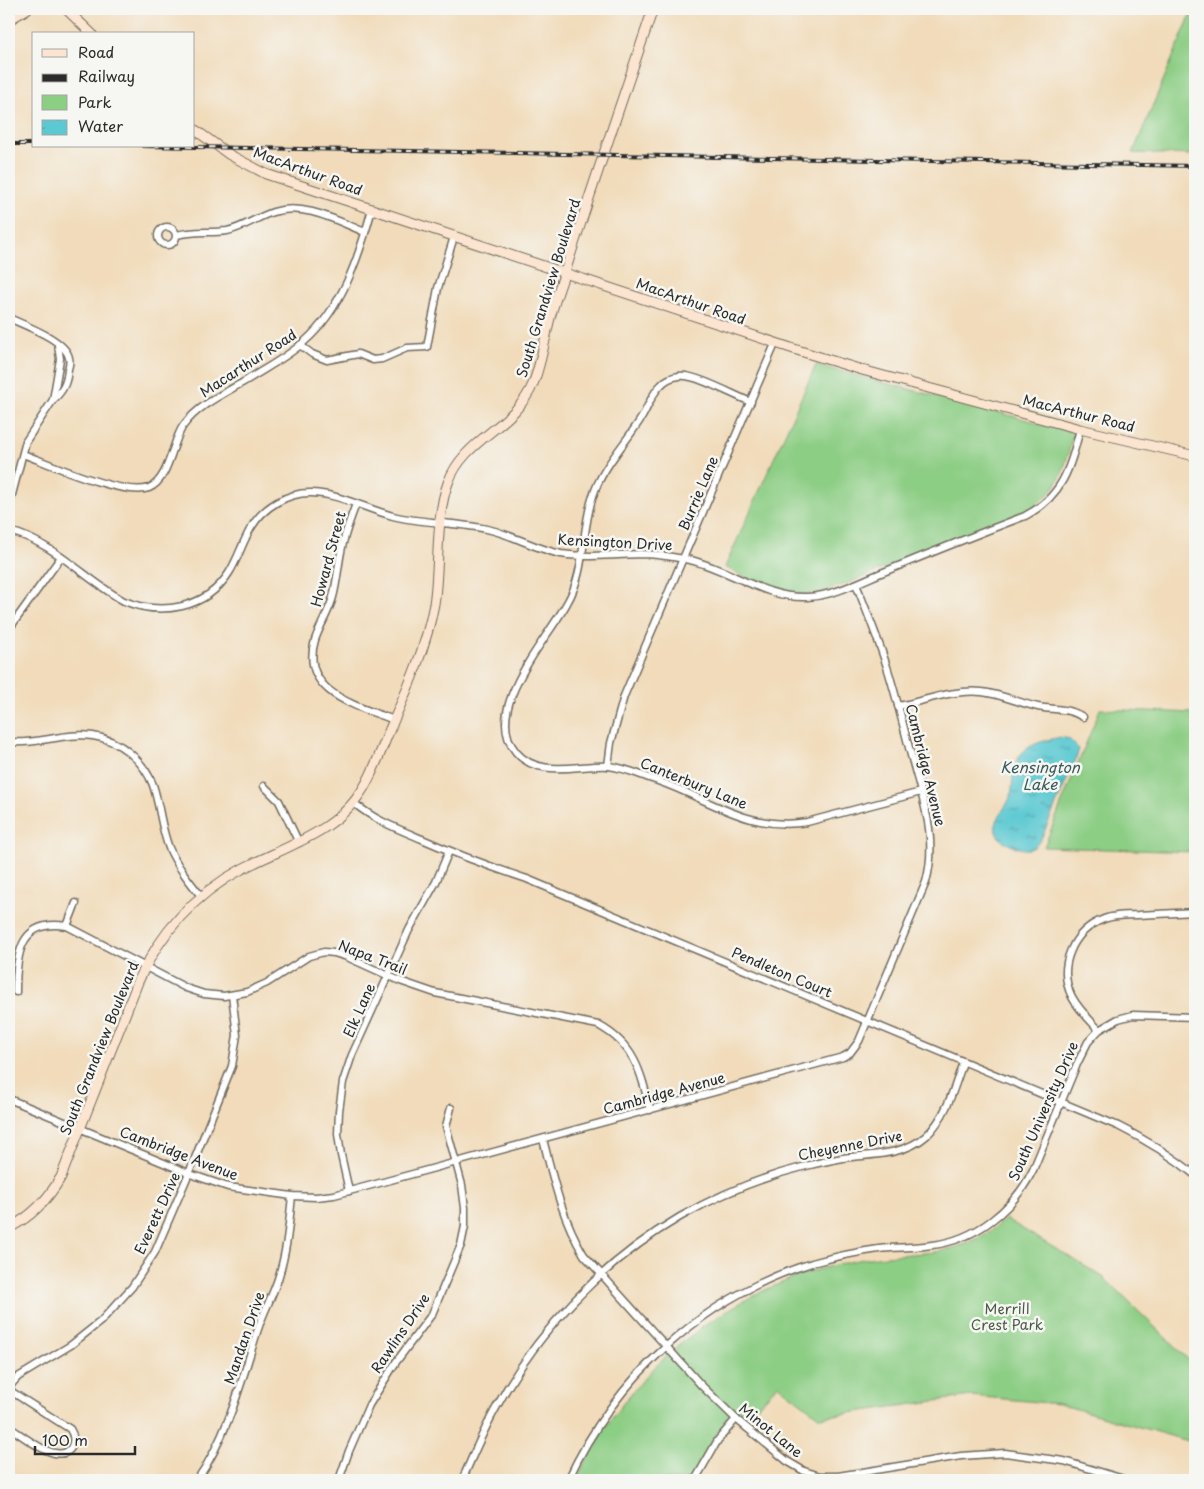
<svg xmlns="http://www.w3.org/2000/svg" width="1204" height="1489" viewBox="0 0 1204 1489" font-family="'Playpen Sans',sans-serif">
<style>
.green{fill:#8dce85;stroke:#5c7c58}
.water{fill:url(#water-ripples);stroke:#447a7e}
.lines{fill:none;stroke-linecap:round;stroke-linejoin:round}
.street-casing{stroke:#70695d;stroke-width:9}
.secondary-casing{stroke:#70695d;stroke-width:11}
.street{stroke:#fff;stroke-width:6}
.secondary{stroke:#fce5d0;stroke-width:9}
.rail-casing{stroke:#2b2b2b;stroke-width:4}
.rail{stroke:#f6f6f2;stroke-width:2;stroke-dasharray:5.5;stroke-linecap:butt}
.labels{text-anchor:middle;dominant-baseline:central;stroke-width:5;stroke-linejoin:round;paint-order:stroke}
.street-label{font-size:14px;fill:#2b2b2b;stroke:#f6f6f2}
.park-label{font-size:14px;fill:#485c46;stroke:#f6f6f2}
.water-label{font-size:15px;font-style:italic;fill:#3a5a5d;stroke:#f6f6f2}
</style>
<defs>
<pattern id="water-ripples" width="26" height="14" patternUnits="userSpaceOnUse" patternTransform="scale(1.25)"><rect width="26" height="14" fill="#5cc9d2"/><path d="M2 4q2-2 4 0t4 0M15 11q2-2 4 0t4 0" fill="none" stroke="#4ca3ab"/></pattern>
</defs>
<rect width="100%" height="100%" fill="#f6f6f2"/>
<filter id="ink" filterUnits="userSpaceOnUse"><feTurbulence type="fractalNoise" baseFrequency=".02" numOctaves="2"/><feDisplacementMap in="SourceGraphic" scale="10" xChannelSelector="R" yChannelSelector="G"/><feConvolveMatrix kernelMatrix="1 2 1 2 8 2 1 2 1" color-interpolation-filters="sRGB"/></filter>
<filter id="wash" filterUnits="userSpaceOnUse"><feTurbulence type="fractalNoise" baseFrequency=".0096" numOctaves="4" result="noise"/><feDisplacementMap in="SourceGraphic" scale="20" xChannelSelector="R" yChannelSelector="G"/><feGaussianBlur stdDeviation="1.12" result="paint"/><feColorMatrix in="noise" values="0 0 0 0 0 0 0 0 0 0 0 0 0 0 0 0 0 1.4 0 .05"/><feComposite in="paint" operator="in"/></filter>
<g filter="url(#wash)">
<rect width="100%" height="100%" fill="#f1dbba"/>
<g class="green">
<polygon points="1193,9 1195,9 1195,155 1133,153"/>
<path d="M 816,365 L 1070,431 L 1073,434 L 1072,439 C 1063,474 1060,490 1028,510 L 846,584 C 834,588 822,593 809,594 C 779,597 751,580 725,567 Z"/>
<polygon points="1100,709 1195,713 1195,852 1044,847"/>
<path d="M 1006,1219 L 1103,1277 L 1195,1366 L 1195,1443 L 1059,1404 L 971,1396 L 820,1417 L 778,1385 L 745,1419 L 736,1411 L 718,1431 L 689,1480 L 577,1480 C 629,1364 738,1281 863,1259 C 922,1249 955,1262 1006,1219 Z"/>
</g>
<path class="water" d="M 1061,737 L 1069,739 L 1079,749 L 1076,759 L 1041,839 C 1037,844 1035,848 1029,849 C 1019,850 999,842 996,832 C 993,821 1005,809 1009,800 C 1013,792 1012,782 1013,774 C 1017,746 1038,742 1061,737 Z"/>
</g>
<g filter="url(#ink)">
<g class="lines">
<defs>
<g id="street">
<circle cx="167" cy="236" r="9"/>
<path d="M 177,235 C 192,231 210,233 227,231 C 243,228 257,217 273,212 C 304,202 337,221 365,232"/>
<path d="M 9,318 C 24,325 66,340 69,358 C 70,361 69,366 68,369 C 67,383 63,391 53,400"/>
<polyline points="300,345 312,354 327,360 358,354 373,360 382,359 407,348 427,347 438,288 454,237"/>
<path d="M 751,402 C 733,395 696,374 679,376 C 672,377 665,380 661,385 C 652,393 648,407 642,417 C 626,443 602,467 593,496 C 581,531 586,571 567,603 C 547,640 481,710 516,752 C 538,779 579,764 609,766 C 625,768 638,774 652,779 C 706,796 746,832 807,822 L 921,792"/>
<path d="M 23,454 C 50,464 124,497 149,488 C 169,480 172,442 183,426 C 198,405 225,393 247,380 C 266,368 287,357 304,342 C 342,309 359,257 372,209"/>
<path d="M 356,504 C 350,520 344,535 341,552 C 338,567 337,582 333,597 C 329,612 320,625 315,640 C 299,693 358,706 394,720"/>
<polyline points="9,506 26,441 53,400 60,359 58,345"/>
<path d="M 9,531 C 53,542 85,579 124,601 C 161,616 206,609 229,573 C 238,559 242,543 251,528 C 263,507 288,492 312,493 C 340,494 366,509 393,516 C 425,524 459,522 491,530 C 515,536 536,549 561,554 C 588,558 614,555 640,554 C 657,554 674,557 690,560 C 730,569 765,599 807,597 C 836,596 864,579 891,569 C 935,551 980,533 1025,516 C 1063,496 1070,468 1080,429"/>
<polyline points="9,629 61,557"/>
<path d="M 898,706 C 925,701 953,689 982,692 C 1001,694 1019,703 1038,707 C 1054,710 1069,708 1083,717"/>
<path d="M 9,742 C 37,745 65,732 93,736 C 120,740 143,760 153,785 C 160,806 161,828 169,848 C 177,866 189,881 201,896"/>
<polyline points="608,766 611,743 624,696 775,344"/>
<polyline points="264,786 279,801 299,843"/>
<path d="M 354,803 C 374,820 398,829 422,839 C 456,854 491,867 527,879 L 1118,1126 C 1146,1140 1171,1155 1195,1175"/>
<polyline points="67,926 76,903"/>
<path d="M 16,992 C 16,956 19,918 67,926 L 186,988 L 204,994 L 224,996 L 247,992 L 267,983 L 309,956 L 324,952 L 334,953 L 347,957 L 400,981 L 435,993 L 598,1025 C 635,1045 641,1072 650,1110"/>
<path d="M 1099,1030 C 1090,1020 1079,1010 1072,997 C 1057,967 1072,931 1104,919 C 1114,915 1127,915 1138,915 C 1157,914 1176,913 1195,912"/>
<path d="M 9,1099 L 193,1175 L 228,1187 L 292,1196 L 316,1197 L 334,1195 L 372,1185 L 843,1057 L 850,1053 L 859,1041 L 926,882 C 938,839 923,800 912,759 C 904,729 897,699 888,670 C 879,641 867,612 856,584"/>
<path d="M 543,1139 C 553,1179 562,1219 584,1255 L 701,1385 L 736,1419 L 787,1461 L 804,1471 L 820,1476 L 838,1476 L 961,1456 L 1005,1453 L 1064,1461 L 1127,1480"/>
<polyline points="349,1191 341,1155 338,1134 339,1111 343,1082 352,1055 388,976 409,930 436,882 449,851"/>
<polyline points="9,1387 18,1377 71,1345 101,1321 132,1287 155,1252 189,1173 232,1066 237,1035 232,995"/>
<path d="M 9,1390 L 70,1429 C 74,1435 75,1441 71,1448 C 58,1466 22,1435 9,1427"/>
<path d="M 197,1480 C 228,1435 241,1383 257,1332 C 263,1313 272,1297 278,1279 C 287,1251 289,1224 292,1196"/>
<polyline points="339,1480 349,1451 369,1405 396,1362 432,1314 461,1245 465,1226 465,1208 462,1185 446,1126 451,1108"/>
<path d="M 462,1480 C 473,1456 483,1431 496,1408 C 538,1330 603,1262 680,1217 C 720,1194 762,1177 806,1166 C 818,1163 831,1160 843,1158 C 871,1154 903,1156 926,1136 C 946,1118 955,1086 963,1062"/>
<path d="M 568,1480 C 615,1378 704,1296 812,1263 C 834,1257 857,1252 879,1249 C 896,1247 914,1248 932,1245 C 976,1240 1014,1209 1033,1170 L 1077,1064 L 1088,1042 L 1099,1030 L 1118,1019 L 1133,1015 L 1195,1017"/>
<polyline points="695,1480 718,1440 736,1419"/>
</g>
<g id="secondary">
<polyline points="66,9 92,34"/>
<polyline points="9,20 27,9"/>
<polyline points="194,129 230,155 266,174 797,350 862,370 1080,429 1195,456"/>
<path d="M 9,1228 C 31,1217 49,1198 61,1177 L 138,982 C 159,934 195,894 242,869 C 288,845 341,832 367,782 C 376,765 383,746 390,729 C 408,688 426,648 434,604 C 440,566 435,518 448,483 C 464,438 515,427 533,384 C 541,364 544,343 549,322 C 553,305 559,289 565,272 C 593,184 623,97 653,9"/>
</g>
</defs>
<use href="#street" class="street-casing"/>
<use href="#secondary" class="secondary-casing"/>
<use href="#street" class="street"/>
<use href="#secondary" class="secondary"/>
<defs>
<g id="rail">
<polyline points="9,144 34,144"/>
<polyline points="143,146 1195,166"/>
</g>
</defs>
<use href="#rail" class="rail-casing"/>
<use href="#rail" class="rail"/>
</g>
</g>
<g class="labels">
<g class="street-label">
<text transform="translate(308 171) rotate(20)">MacArthur Road</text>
<text transform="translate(548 288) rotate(-73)">South Grandview Boulevard</text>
<text transform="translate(691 301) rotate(19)">MacArthur Road</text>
<text transform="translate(248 363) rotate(-33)">Macarthur Road</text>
<text transform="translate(1079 413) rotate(14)">MacArthur Road</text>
<text transform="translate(698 493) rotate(-67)">Burrie Lane</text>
<text transform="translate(615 542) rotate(3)">Kensington Drive</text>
<text transform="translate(328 559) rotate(-75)">Howard Street</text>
<text transform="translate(926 765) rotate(76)">Cambridge Avenue</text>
<text transform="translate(694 783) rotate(22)">Canterbury Lane</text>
<text transform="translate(373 957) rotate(21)">Napa Trail</text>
<text transform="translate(782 972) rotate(23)">Pendleton Court</text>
<text transform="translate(359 1010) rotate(-66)">Elk Lane</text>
<text transform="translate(99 1048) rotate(-68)">South Grandview Boulevard</text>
<text transform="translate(664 1093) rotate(-15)">Cambridge Avenue</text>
<text transform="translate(1043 1111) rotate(-66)">South University Drive</text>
<text transform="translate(850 1145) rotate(-11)">Cheyenne Drive</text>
<text transform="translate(179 1153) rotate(21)">Cambridge Avenue</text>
<text transform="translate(157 1213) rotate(-65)">Everett Drive</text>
<text transform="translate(400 1333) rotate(-56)">Rawlins Drive</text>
<text transform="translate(244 1338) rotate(-71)">Mandan Drive</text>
<text transform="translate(771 1430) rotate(39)">Minot Lane</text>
</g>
<g class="park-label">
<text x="1007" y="1308">Merrill<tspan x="1007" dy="16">Crest Park</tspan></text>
</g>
<g class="water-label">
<text x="1040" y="766">Kensington<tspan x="1040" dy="17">Lake</tspan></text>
</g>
</g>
<rect width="1204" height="1489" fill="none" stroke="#f6f6f2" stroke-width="30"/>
<rect x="32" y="32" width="162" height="115" fill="#f6f6f2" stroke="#a5a5a2"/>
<rect x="42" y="49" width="25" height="8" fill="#fce5d0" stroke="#a5a5a2"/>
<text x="78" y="58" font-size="15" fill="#2b2b2b">Road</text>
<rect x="42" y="74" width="25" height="8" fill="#2b2b2b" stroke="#a5a5a2"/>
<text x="78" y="82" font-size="15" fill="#2b2b2b">Railway</text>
<rect x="42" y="95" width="25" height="15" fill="#8dce85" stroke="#a5a5a2"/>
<text x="78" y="108" font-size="15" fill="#2b2b2b">Park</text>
<rect x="42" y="120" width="25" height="15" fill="url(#water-ripples)" stroke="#a5a5a2"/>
<text x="78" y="132" font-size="15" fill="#2b2b2b">Water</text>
<path d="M35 1446v8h100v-8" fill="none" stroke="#2b2b2b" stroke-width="2.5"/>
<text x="42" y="1446" font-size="15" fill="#2b2b2b" stroke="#f6f6f2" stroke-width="4" paint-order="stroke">100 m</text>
</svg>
